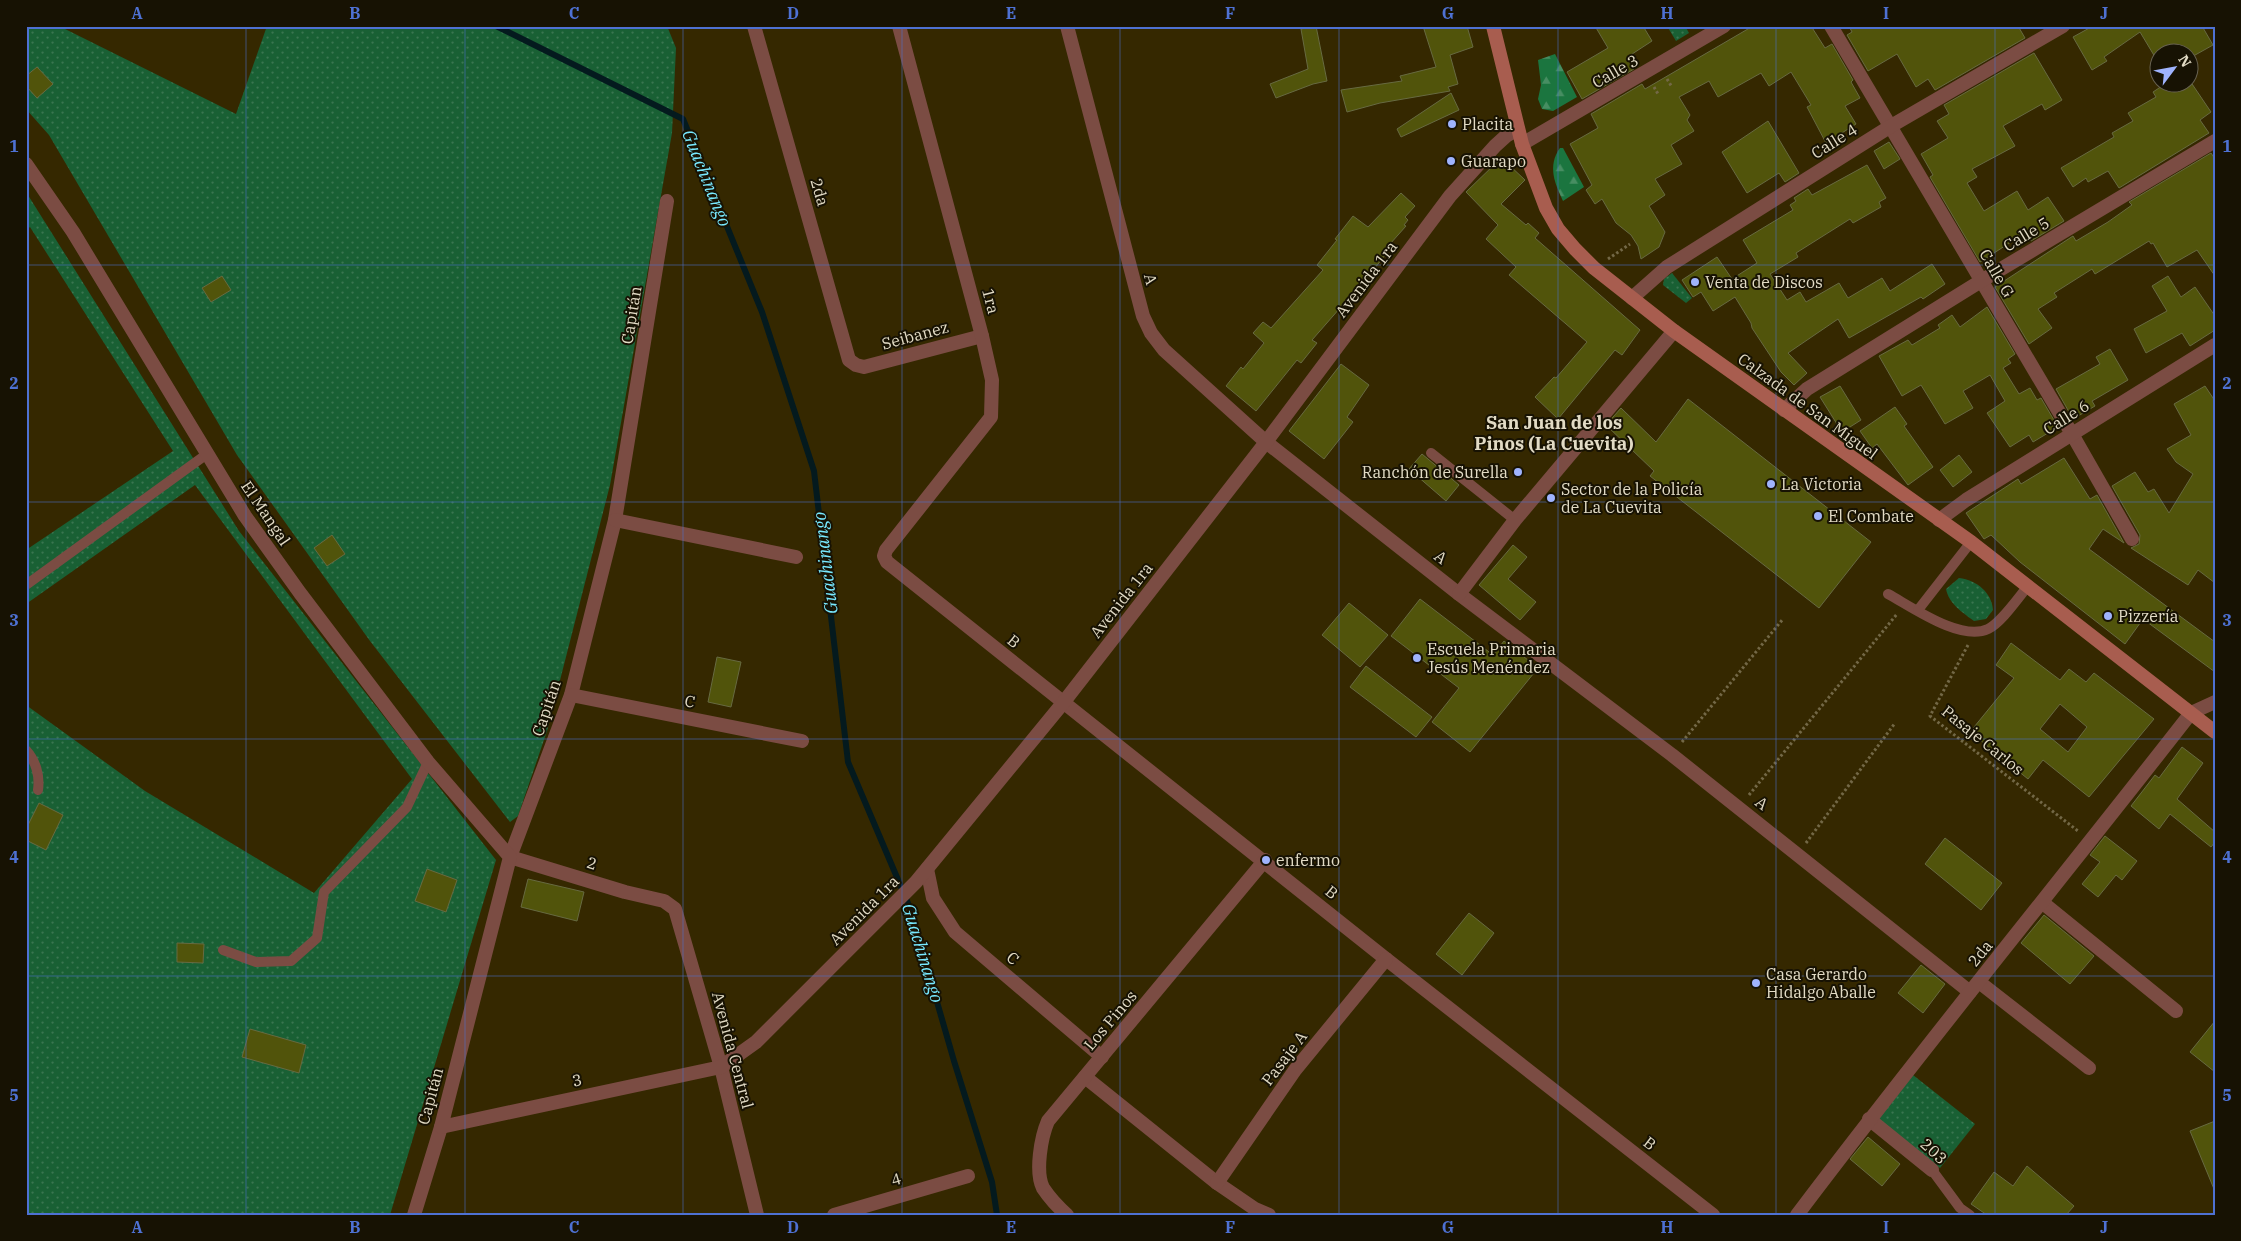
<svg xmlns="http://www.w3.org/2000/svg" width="2241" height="1241" viewBox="0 0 2241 1241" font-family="'IBM Plex Serif',serif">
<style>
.grass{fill:url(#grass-dots)}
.forest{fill:url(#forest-firs)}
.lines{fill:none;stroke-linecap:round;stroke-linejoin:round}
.stream{stroke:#041a1e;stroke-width:6}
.building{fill:#51540b;stroke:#676a41;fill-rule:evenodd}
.path{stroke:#736846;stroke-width:3;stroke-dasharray:2.5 2.5;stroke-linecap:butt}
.service{stroke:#7b4c43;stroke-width:10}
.minor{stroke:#7b4c43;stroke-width:14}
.tertiary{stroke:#7b4c43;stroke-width:14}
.secondary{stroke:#a85d4f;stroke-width:14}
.grid{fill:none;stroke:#4e71d3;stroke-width:1;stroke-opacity:0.55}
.poi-dot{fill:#9fb3fd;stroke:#171203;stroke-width:2}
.labels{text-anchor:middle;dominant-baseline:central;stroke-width:4;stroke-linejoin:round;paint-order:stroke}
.street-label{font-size:16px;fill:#e2dbc5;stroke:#171203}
.poi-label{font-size:16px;fill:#e2dbc5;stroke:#171203;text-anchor:start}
.water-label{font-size:18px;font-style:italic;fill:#78e9ff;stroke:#171203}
.neighbourhood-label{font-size:18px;font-weight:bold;fill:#e2dbc5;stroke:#171203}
.neatline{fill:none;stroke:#4e71d3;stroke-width:2}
.grid-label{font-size:16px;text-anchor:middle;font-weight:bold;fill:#4e71d3}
</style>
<defs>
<pattern id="grass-dots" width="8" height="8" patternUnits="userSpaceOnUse" patternTransform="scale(1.25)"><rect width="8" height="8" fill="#196034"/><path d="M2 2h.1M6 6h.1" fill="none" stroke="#3a7650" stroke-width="1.8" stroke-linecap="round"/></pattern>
<pattern id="forest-firs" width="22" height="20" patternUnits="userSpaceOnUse" patternTransform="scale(1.25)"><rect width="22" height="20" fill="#1b753f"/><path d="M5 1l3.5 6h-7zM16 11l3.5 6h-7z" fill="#478e62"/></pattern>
</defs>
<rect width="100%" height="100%" fill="#352800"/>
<g class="grass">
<polygon points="26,26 59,26 236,114 267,26 667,26 676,48 672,133 610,485 547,731 518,816 510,822 370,641 237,455 49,135 26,109"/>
<polygon points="1667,26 1685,26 1689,33 1676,41"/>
<polygon points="26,192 239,531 496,860 390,1215 26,1215 26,705 145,791 314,893 412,779 195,485 26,604 26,550 173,451 30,227 26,230"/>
<polygon points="1672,273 1692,298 1686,303 1663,285 1664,279"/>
<path d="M 1959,578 C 1977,580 1992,593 1993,610 L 1986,619 L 1974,621 C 1962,612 1949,604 1946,589 Z"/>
<polygon points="1913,1075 1975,1124 1940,1168 1878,1120"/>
</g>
<g class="forest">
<polygon points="1555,54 1577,97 1553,111 1542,109 1538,99 1541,85 1538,60"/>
<path d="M 1560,148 L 1563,148 L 1584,187 L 1563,201 C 1555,184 1547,166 1560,148 Z"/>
</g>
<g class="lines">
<polyline class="stream" points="496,26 683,119 762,312 814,471 848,762 910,908 954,1061 992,1182 997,1215"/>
</g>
<g class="building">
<polygon points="1316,26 1327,81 1313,84 1276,98 1270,84 1308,69 1301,29"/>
<polygon points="1423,26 1467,26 1473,47 1450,55 1458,84 1448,87 1450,91 1380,103 1347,112 1341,90 1402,81 1400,76 1436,67"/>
<polygon points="1595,26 1643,26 1652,41 1629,56 1631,59 1629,60 1634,69 1582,99 1567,72 1608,48"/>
<polygon points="1753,26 1811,26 1825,48 1832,44 1853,80 1851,82 1860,98 1845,106 1856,124 1826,143 1807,107 1811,105 1791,72 1769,86 1761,73 1718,97 1709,81 1679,97 1690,115 1687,120 1694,131 1671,145 1682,164 1655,179 1665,195 1649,206 1665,232 1659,247 1641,259 1638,246 1631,235 1616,223 1602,199 1595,204 1586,190 1592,185 1570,144 1598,128 1591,114 1642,84 1645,89"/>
<polygon points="1849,26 2018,26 2025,38 1935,90 1928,79 1916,87 1897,54 1868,71 1847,35 1852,32"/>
<polygon points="2093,26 2202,26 2213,45 2188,59 2188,52 2158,52 2158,62 2140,32 2104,57 2107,61 2092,70 2073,37"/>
<polygon points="2034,53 2062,100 2045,110 2042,104 2003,126 2015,146 1972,169 1977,177 1967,183 1984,211 2017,191 2028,210 2048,197 2064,221 2031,241 2025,233 1980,262 1930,177 1933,175 1921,154 1948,138 1937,121 1949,114 1944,105"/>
<polygon points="37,67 53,84 37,98 26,86 26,76"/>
<polygon points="2188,78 2211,112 2200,120 2209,133 2119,188 2108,171 2088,182 2086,178 2073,187 2061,168 2114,137 2112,133 2133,121 2128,113 2156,97 2153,92 2168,82 2188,82"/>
<polygon points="1451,93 1459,110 1401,137 1397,129"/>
<polygon points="1768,121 1799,173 1785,182 1779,173 1747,193 1722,152"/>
<polygon points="1889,142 1900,159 1884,169 1874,151"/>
<polygon points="2211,153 2215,159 2215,276 2197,250 2167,267 2153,243 2151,244 2149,241 2095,274 2092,269 2054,293 2057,297 2038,309 2052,328 2029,344 1995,287 2073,236 2076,241 2108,222 2132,205 2129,202"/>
<polygon points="1497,162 1503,169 1508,164 1525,180 1501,204 1526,225 1528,223 1539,233 1535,238 1640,330 1622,355 1615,350 1558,419 1535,397 1554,377 1556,378 1587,342 1509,275 1516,267 1486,239 1498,225 1466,192"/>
<polygon points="1867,165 1886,198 1879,202 1881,207 1853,223 1850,219 1796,253 1798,257 1770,274 1787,300 1800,292 1806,302 1839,283 1848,298 1882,278 1890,291 1932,264 1945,284 1923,299 1921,297 1849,338 1838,319 1788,353 1807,373 1794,385 1781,372 1752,328 1751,323 1735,297 1713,311 1701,292 1693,297 1682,280 1717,257 1732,279 1757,263 1743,240 1793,210 1790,205 1796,201 1794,198 1808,189 1812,195"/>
<polygon points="1401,193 1415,206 1405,217 1408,220 1404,225 1406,226 1390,244 1392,246 1375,268 1312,340 1317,343 1301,363 1297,360 1256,411 1226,386 1241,367 1243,369 1264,343 1253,333 1263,322 1271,328 1323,270 1317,265 1337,240 1335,239 1353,216 1368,227"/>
<polygon points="222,276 231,290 211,302 202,288"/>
<polygon points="2168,276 2181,297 2195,287 2215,316 2215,330 2190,346 2182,333 2146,353 2134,329 2167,311 2152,286"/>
<polygon points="1987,307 2015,354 2008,359 2011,363 2003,368 2019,394 2030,388 2037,400 2041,398 2058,427 2033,442 2029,435 2010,447 1987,413 2005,401 1990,375 1963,391 1973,408 1945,424 1921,385 1902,396 1879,356 1908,340 1912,345 1940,328 1938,325 1952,315 1960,327"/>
<polygon points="2110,349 2128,380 2092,401 2095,406 2073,419 2056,389 2100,364 2096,357"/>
<polygon points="1341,364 1369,385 1347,417 1353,422 1324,459 1289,431"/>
<polygon points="1840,386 1861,420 1842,432 1820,397"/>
<polygon points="2205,386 2215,401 2215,583 2198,570 2188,585 2131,548 2139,544 2140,535 2112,486 2135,472 2148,492 2154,489 2169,513 2193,474 2176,462 2167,449 2191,435 2174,404"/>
<polygon points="1688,399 1871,542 1819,608 1650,476 1654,471 1606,425 1621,408 1656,442"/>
<polygon points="1895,407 1907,424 1904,426 1933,467 1908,485 1877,444 1872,448 1860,431"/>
<polygon points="1422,454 1459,485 1446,501 1409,469"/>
<polygon points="1959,455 1972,472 1953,487 1940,470"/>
<polygon points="2064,458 2090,499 2097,495 2124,543 2103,529 2089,549 2215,642 2215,672 2143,619 2125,644 2020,562 1991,535 1984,539 1966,513 2018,479 2021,484"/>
<polygon points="332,535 345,554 327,566 314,548"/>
<polygon points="1513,545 1527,557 1508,579 1536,602 1520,620 1479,585"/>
<polygon points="1420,599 1493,655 1504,641 1538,668 1470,752 1432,722 1459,688 1391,636"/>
<polygon points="1349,603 1388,635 1360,667 1322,635"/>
<path d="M 2011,643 L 2060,680 L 2069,669 L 2086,682 L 2094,673 L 2154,719 L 2089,797 L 2043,760 L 2028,779 L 1970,732 L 2014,678 L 1996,665 ZM 2060,704 L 2087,727 L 2068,752 L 2040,729 Z"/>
<polygon points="717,657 741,662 731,707 708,702"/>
<polygon points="1366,666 1432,717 1416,737 1350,687"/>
<polygon points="2182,747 2203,763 2177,799 2215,832 2215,842 2211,847 2170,814 2159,829 2131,806 2155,775 2159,778"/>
<polygon points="39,803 63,815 46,850 26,840 26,829"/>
<polygon points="2105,836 2137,861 2122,880 2116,875 2098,897 2082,884 2100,862 2090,855"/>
<polygon points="1945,838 2002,883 1981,910 1925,864"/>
<polygon points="427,869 457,880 446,912 415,901"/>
<polygon points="528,879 584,892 577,921 521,907"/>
<polygon points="1469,913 1494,933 1462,975 1436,954"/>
<polygon points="2044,915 2094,956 2070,984 2021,943"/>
<polygon points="177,943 204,944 203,963 177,962"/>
<polygon points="1921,965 1945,984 1923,1013 1898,993"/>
<polygon points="2215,1021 2215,1072 2190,1052"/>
<polygon points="250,1029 306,1045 299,1073 242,1057"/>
<polygon points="2215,1121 2215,1189 2214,1189 2190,1131"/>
<polygon points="1868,1137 1900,1164 1882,1186 1850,1159"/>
<polygon points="2027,1166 2074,1206 2066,1215 1987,1215 1971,1204 1994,1172 2013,1186"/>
</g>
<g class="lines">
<g class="path">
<polyline points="1667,79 1672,87"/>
<polyline points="1654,87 1658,94"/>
<polyline points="1608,259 1630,244"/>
<polyline points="1968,645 1930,716 2078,831"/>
<polyline points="1682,742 1783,619"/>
<polyline points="1749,795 1897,614"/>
<polyline points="1806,843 1895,723"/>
</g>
<g class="service">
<polyline points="1431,453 1515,520"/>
<polyline points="26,585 207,454"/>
<path d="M 1888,594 C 1912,607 1961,642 1988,629 C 2001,623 2018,598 2028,586"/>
<polyline points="1918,610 1971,542"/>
<path d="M 26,750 C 36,761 40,776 38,790"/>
<polyline points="223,950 256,962 291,961 317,938 324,892 407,807 428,762"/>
<polyline points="1932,1170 1960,1208 1970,1215"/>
</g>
<g class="minor">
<polyline points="754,26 849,360 856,365 864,367 982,336"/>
<polyline points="899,26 982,336 992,380 991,417 886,550 884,556 887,562 1386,959 1713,1215"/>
<polyline points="1067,26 1143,316 1151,333 1164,350 1266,442 1459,594 1672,755 1970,992"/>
<polyline points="1831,26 2072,434 2132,539"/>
<polyline points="1522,144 1724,26"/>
<polyline points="667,201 615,520 571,695 510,857 625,892 664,901 675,909 721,1067 757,1215"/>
<polyline points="1632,298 1667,267 1891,126 2063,26"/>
<polyline points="1784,410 1807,389 1981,281 2215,141"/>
<polyline points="615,520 796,557"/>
<polyline points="1939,520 1966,500 2215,345"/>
<polyline points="1459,594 1515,520 1674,331"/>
<polyline points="571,695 802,741"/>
<polyline points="927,869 933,898 955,932 1102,1057"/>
<polyline points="2043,903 2176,1011"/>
<polyline points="1979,982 2089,1068"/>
<polyline points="1085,1077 1217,1183 1255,1209 1269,1215"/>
<polyline points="1869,1119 1932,1170"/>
<polyline points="1217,1183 1295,1070 1386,959"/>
<polyline points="414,1215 441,1127"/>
<polyline points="834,1215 968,1176"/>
<path d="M 1067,1215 C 1059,1208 1049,1197 1043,1188 C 1035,1172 1041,1137 1048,1121 L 1265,860"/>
<path d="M 1797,1215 C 1925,1045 2060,881 2191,713 L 2215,702"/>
</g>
<polyline class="tertiary" points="26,164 73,232 245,516 300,593 428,762 510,857 441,1127 721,1067 756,1042 916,882 1063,703 1266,442 1450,196 1495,146 1506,136 1518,129"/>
<polyline class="secondary" points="1493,26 1522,144 1546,208 1558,229 1575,249 1594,268 1674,331 1971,542 2215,732"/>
</g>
<path class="grid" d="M 246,26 L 246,1215M 465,26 L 465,1215M 683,26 L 683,1215M 902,26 L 902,1215M 1120,26 L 1120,1215M 1339,26 L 1339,1215M 1558,26 L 1558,1215M 1776,26 L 1776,1215M 1995,26 L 1995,1215M 26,265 L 2215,265M 26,502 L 2215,502M 26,739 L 2215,739M 26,976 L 2215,976"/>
<g class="poi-dot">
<circle cx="1452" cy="124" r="5"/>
<circle cx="1451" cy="161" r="5"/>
<circle cx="1695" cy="282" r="5"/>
<circle cx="1518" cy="472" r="5"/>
<circle cx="1771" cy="484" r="5"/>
<circle cx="1551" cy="498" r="5"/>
<circle cx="1818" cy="516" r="5"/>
<circle cx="2108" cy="616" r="5"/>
<circle cx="1417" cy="658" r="5"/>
<circle cx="1266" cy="860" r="5"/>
<circle cx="1756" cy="983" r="5"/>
</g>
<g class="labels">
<g class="street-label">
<text transform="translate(1615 71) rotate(-30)">Calle 3</text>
<text transform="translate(1834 141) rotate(-32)">Calle 4</text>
<text transform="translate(820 192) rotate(74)">2da</text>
<text transform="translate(2026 234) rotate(-31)">Calle 5</text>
<text transform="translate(1997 273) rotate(60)">Calle G</text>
<text transform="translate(1151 279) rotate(75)">A</text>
<text transform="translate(1366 279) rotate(-53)">Avenida 1ra</text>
<text transform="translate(991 301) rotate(75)">1ra</text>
<text transform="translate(631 315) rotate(-81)">Capitán</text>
<text transform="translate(915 335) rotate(-15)">Seibanez</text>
<text transform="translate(1808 406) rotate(36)">Calzada de San Miguel</text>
<text transform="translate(2066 417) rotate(-32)">Calle 6</text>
<text transform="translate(266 513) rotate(56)">El Mangal</text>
<text transform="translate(1441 557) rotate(38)">A</text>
<text transform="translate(1121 600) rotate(-52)">Avenida 1ra</text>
<text transform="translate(1014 641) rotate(39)">B</text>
<text transform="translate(690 701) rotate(11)">C</text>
<text transform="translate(546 708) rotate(-71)">Capitán</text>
<text transform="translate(1983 740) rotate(39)">Pasaje Carlos</text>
<text transform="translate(1762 803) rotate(38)">A</text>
<text transform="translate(592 863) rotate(17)">2</text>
<text transform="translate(1332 892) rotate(39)">B</text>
<text transform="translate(864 910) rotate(-45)">Avenida 1ra</text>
<text transform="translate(1980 953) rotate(-51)">2da</text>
<text transform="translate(1013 958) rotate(40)">C</text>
<text transform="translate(1110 1020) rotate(-50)">Los Pinos</text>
<text transform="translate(733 1050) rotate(75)">Avenida Central</text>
<text transform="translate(1284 1058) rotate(-53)">Pasaje A</text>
<text transform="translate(577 1080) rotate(-12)">3</text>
<text transform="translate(430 1096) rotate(-75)">Capitán</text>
<text transform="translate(1650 1143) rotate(38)">B</text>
<text transform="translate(1934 1151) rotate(43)">203</text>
<text transform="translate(896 1179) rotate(-16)">4</text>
</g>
<g class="poi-label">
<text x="1462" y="124">Placita</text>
<text x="1461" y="161">Guarapo</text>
<text x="1705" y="282">Venta de Discos</text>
<text x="1508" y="472" text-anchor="end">Ranchón de Surella</text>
<text x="1781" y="484">La Victoria</text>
<text x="1561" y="489">Sector de la Policía<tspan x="1561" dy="18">de La Cuevita</tspan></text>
<text x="1828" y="516">El Combate</text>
<text x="2118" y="616">Pizzería</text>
<text x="1427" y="649">Escuela Primaria<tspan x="1427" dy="18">Jesús Menéndez</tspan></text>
<text x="1276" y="860">enfermo</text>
<text x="1766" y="974">Casa Gerardo<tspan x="1766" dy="18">Hidalgo Aballe</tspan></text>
</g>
<g class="water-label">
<text transform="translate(707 178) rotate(68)">Guachinango</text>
<text transform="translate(825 563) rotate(-97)">Guachinango</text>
<text transform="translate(923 953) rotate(73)">Guachinango</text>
</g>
<g class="neighbourhood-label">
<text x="1554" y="422">San Juan de los<tspan x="1554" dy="21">Pinos (La Cuevita)</tspan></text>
</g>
</g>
<rect width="2241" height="1241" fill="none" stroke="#171203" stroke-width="55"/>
<g transform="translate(2174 68) rotate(58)"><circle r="24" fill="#171203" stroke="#686251"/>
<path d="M0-4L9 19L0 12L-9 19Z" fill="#9fb3fd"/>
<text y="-8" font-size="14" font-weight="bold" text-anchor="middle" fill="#e2dbc5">N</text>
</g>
<rect x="28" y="28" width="2186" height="1186" class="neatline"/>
<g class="grid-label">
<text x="137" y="19">A</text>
<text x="355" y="19">B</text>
<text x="574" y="19">C</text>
<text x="793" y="19">D</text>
<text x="1011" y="19">E</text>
<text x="1230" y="19">F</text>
<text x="1448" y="19">G</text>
<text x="1667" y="19">H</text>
<text x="1886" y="19">I</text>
<text x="2104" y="19">J</text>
<text x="14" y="152">1</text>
<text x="2227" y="152">1</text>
<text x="14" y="389">2</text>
<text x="2227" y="389">2</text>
<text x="14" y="626">3</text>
<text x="2227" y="626">3</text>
<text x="14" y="863">4</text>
<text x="2227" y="863">4</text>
<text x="14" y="1101">5</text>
<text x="2227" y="1101">5</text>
<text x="137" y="1233">A</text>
<text x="355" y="1233">B</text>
<text x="574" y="1233">C</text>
<text x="793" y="1233">D</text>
<text x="1011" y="1233">E</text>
<text x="1230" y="1233">F</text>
<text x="1448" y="1233">G</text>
<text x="1667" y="1233">H</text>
<text x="1886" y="1233">I</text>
<text x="2104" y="1233">J</text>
</g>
</svg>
